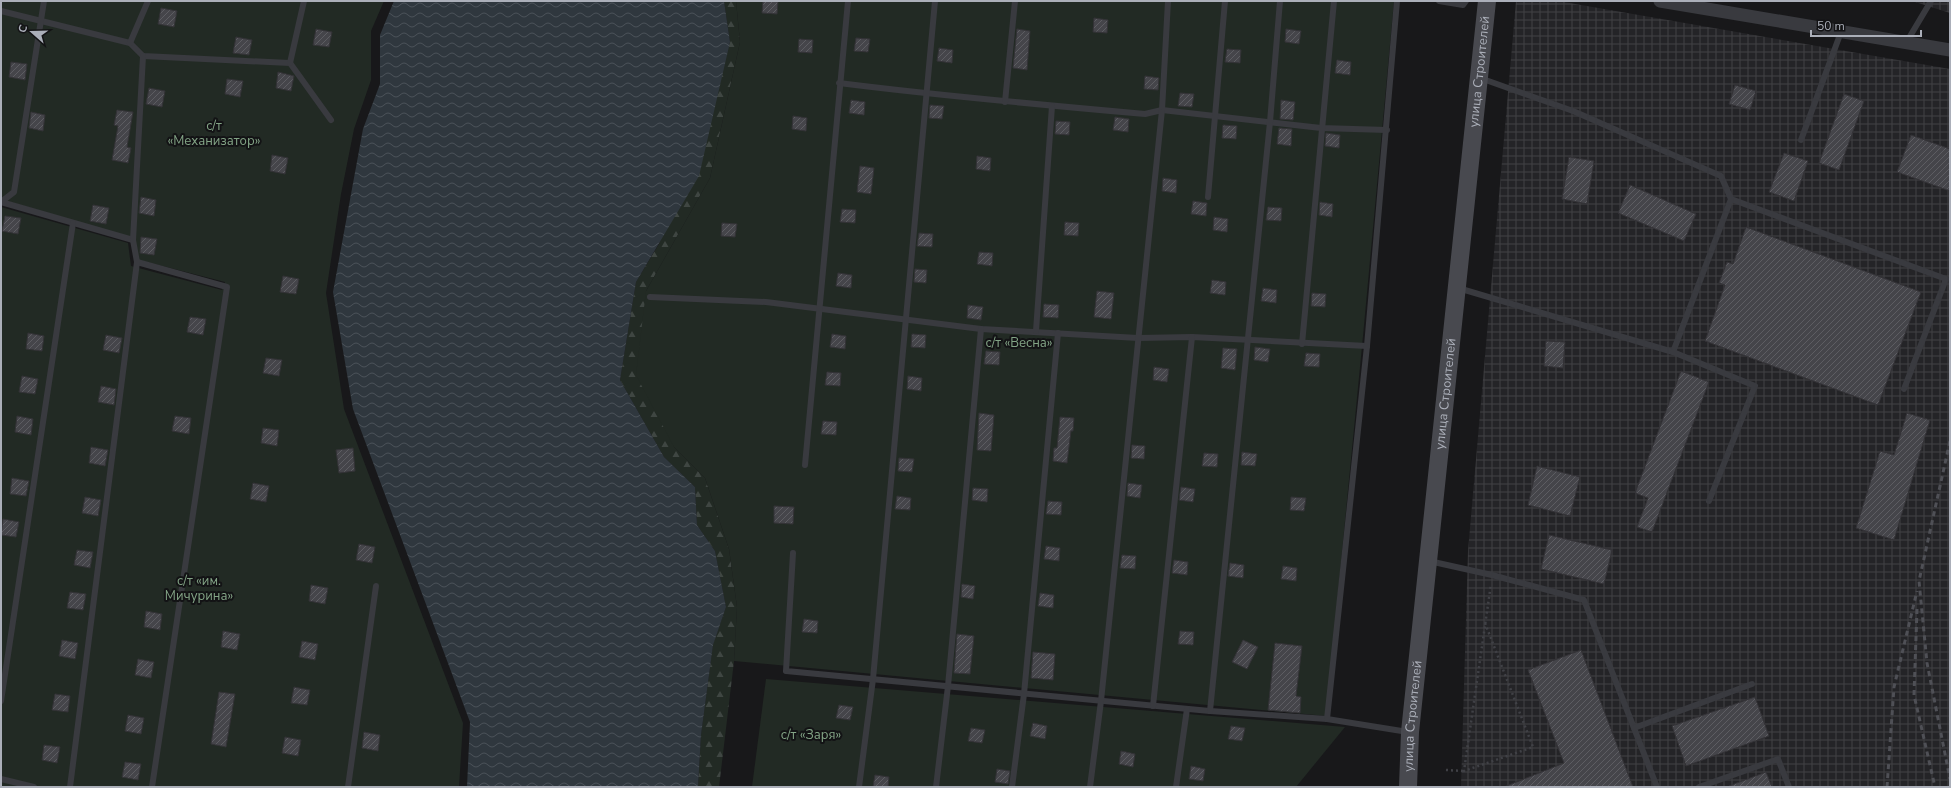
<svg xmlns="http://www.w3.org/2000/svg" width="1951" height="788" viewBox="0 0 1951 788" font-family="'Nunito Sans',sans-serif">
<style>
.industrial{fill:url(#industrial-grid)}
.forest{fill:url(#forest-firs)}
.garden{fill:#222a24}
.water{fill:url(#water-waves)}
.building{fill:url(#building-hatch);stroke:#333236}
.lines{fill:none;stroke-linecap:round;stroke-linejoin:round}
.path{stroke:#404146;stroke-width:2.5;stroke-dasharray:2 3;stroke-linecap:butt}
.service{stroke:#393a3f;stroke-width:6}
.minor{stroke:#393a3f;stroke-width:13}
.secondary{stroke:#48494f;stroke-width:18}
.rail{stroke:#4f5056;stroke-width:3;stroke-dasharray:5 4;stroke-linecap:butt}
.labels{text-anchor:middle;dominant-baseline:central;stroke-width:4;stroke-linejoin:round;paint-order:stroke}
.street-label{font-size:13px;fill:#abafb9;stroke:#131315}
.park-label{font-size:13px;fill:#83a486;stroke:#131315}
</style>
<defs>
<pattern id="industrial-grid" width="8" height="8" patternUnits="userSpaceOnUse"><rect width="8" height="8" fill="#242427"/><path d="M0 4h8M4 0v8" fill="none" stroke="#414144"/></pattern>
<pattern id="forest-firs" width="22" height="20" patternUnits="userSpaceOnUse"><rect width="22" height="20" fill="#222a24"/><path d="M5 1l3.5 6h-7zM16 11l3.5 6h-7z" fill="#3f4642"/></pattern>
<pattern id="water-waves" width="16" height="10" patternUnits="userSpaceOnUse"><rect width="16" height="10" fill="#2f373e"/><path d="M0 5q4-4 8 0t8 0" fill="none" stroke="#4a5158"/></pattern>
<pattern id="building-hatch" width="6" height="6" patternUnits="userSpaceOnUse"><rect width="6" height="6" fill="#45454a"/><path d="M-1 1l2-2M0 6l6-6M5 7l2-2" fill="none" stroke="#5d5d62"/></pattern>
</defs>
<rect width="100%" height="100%" fill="#18181a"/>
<g class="industrial">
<polygon points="1516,1 1558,1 1950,69 1950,787 1461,787 1468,551"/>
<polygon points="1910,1 1950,1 1950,13 1912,1"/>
</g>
<polygon class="forest" points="724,1 736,1 740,42 710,178 646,291 674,447 705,478 729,549 737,607 734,661 719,787 698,787 701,735 713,644 726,607 715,551 697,525 695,487 664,457 620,380 636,282 659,244 730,42"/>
<g class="garden">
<polygon points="1,1 384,1 371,31 371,80 354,129 341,194 326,293 344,409 463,723 459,787 1,787 1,207 128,243 131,266 222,290 225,282 139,260 135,239 1,199"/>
<polygon points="736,1 1394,1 1363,336 1326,716 734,661 737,607 729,549 705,478 674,447 636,375 646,291 710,178 740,42"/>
<polygon points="766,679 1345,727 1296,787 752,787"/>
</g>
<polygon class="water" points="394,1 724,1 730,42 699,176 636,282 620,380 664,457 695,487 697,525 715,551 726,607 713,645 701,735 698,787 467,787 470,722 353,409 333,292 363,129 380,84 380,35"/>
<g class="building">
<polygon points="763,1 778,1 777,14 762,13"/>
<polygon points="161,8 177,11 174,27 158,24"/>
<polygon points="1094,18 1108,20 1107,33 1093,32"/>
<polygon points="316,29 332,32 329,47 313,45"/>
<polygon points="1017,29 1030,31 1027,70 1013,68"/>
<polygon points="1286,29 1301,31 1299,44 1285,42"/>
<polygon points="236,37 252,40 249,55 233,53"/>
<polygon points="856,38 870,39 868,52 854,51"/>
<polygon points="799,39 813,40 812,53 798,52"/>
<polygon points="939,48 953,50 952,63 937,61"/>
<polygon points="1227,49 1241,50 1240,63 1225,62"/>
<polygon points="1337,60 1351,62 1350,75 1335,73"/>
<polygon points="11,62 27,64 25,80 9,77"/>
<polygon points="278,72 294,76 291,91 276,88"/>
<polygon points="1145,76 1159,78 1158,90 1144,89"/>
<polygon points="227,79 243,81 240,97 225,94"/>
<polygon points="1735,85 1756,91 1750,110 1729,104"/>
<polygon points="149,88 165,91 162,107 146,104"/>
<polygon points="1180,93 1194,94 1192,107 1178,106"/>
<polygon points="1844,94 1864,101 1839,170 1819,163"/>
<polygon points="851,100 865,102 864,115 849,113"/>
<polygon points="1281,100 1295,102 1293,120 1280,119"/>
<polygon points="930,105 944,106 942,119 929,118"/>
<polygon points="117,110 133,112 127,147 131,148 128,163 112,160 118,126 114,125"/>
<polygon points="31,112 45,115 43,131 29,128"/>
<polygon points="793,116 807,118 806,131 792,129"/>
<polygon points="1115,117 1129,119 1128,132 1113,130"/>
<polygon points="1056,121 1070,122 1069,135 1055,134"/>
<polygon points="1223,125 1237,126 1236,139 1222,138"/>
<polygon points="1279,128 1292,129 1291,146 1277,144"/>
<polygon points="1326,133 1340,135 1339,148 1325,146"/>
<polygon points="1911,135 1950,149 1950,191 1897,172"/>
<polygon points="1784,153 1808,161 1794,201 1769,192"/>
<polygon points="272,155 288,158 285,174 270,171"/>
<polygon points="977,156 991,158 990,171 976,169"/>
<polygon points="1569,157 1594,161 1587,204 1562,199"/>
<polygon points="860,166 874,168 871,194 857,192"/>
<polygon points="1163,178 1177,180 1176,193 1162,191"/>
<polygon points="1630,185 1696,214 1684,241 1618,213"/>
<polygon points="141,197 156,200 154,216 139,213"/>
<polygon points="1193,201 1207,203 1206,216 1191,214"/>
<polygon points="1320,202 1333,204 1332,217 1319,215"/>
<polygon points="93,205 109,208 106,224 90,221"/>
<polygon points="1268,207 1282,208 1281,221 1266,220"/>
<polygon points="842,209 856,210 855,223 840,222"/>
<polygon points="5,216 21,218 18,234 2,231"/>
<polygon points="1214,217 1228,219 1227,232 1213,230"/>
<polygon points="1065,222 1079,223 1078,236 1064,235"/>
<polygon points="722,223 737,224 735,237 721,236"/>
<polygon points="1746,227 1921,292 1878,405 1705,341 1725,285 1719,283 1727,262 1733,264"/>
<polygon points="919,233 933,234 932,247 917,246"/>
<polygon points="141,237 157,239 154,255 140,253"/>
<polygon points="979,252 993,253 992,266 977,264"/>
<polygon points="915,269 927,270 926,283 914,282"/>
<polygon points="838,273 852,275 851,288 836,286"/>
<polygon points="283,276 299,279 296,294 280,292"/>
<polygon points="1212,280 1226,282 1225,295 1210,293"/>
<polygon points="1263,288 1277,290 1276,303 1261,301"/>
<polygon points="1097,291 1114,293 1111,319 1094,317"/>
<polygon points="1312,293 1326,294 1325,307 1311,306"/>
<polygon points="1044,304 1059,305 1058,318 1043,317"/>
<polygon points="968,305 983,307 981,320 967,318"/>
<polygon points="190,317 206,319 203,335 187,332"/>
<polygon points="28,333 44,336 42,351 26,349"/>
<polygon points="832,334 846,336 845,349 830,347"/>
<polygon points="912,334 926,335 925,348 911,347"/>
<polygon points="106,335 122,338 119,353 103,350"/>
<polygon points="1546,341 1565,342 1563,368 1544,366"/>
<polygon points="1255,347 1270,349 1268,362 1254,360"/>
<polygon points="1223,348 1237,349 1235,370 1221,368"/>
<polygon points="986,351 1000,352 999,365 984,364"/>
<polygon points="1306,353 1320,354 1319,367 1304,366"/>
<polygon points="266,358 282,360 279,376 263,373"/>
<polygon points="1154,367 1169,369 1167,382 1153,380"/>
<polygon points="1681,371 1709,382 1652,532 1637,527 1648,498 1635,493"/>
<polygon points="827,372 841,373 840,386 825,385"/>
<polygon points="22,376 38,379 35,394 19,392"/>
<polygon points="908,376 922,378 921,391 907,389"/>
<polygon points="101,386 116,389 114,405 98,402"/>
<polygon points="979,413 994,415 991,451 977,450"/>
<polygon points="1907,413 1930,420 1894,540 1856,528 1880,451 1894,455"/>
<polygon points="17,416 33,419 31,435 15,432"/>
<polygon points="175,416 191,418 189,434 172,431"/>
<polygon points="1060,417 1074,418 1073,431 1071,431 1067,463 1053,461 1054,448 1057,448"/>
<polygon points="823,421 837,422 836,435 821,434"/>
<polygon points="263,428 279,430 277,446 261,443"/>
<polygon points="1132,445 1145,446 1144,459 1131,458"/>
<polygon points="91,447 108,450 105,466 89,463"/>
<polygon points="353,448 355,471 339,473 336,450"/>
<polygon points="1242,452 1257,454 1255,466 1241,465"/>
<polygon points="1204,453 1218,454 1217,467 1202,466"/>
<polygon points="899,458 914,459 912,472 898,471"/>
<polygon points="1537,466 1580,477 1570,516 1528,505"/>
<polygon points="12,478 29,481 26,496 10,494"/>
<polygon points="253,483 269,486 266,502 250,499"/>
<polygon points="1128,483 1142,485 1140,498 1127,496"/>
<polygon points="1181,487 1195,489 1193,502 1179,500"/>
<polygon points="973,488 988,489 987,502 972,500"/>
<polygon points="897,496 911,498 910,510 895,509"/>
<polygon points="85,497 101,500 98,516 82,513"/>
<polygon points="1291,497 1306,498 1304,511 1290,510"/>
<polygon points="1048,501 1062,502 1061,515 1046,514"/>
<polygon points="774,506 794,507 793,524 774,523"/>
<polygon points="3,519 19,522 16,537 1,535"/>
<polygon points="1549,535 1612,550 1604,584 1541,569"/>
<polygon points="359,544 375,547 372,563 356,560"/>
<polygon points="1046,546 1060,548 1059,561 1044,559"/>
<polygon points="77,550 93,552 90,568 74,565"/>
<polygon points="1122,555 1136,556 1135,569 1120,568"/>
<polygon points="1174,560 1188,562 1187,575 1172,573"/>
<polygon points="1230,563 1244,565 1243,578 1228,576"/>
<polygon points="1283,566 1297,568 1296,581 1281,579"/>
<polygon points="962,584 975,586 973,599 961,597"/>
<polygon points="311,585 328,588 325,604 309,601"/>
<polygon points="70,592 86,594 83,610 67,608"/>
<polygon points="1040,593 1054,595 1053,608 1038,606"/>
<polygon points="146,611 162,614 160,630 144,627"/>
<polygon points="804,619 818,621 817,633 802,632"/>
<polygon points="223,631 240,634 237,650 221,647"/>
<polygon points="1180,631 1194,632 1193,645 1178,644"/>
<polygon points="957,634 974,636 970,674 954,673"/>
<polygon points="62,640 78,643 75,659 59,656"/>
<polygon points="1243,640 1258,647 1247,669 1232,662"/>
<polygon points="302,641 318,644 315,660 299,657"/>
<polygon points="1275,643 1302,646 1296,696 1301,697 1300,713 1268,710"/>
<polygon points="1581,650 1633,787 1504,787 1564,763 1528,670"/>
<polygon points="1033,652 1055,654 1053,680 1031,678"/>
<polygon points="138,659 154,662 151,678 135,675"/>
<polygon points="294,687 310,690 307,705 291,703"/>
<polygon points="219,692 235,694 226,747 211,744"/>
<polygon points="55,694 70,696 68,712 52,710"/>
<polygon points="1755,697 1769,736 1686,766 1672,726"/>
<polygon points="839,705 853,707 850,720 836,718"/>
<polygon points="128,715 144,718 141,734 125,731"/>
<polygon points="1033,723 1047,726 1045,739 1030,736"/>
<polygon points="1231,726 1245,728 1242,741 1228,739"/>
<polygon points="971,728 985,730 982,743 968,741"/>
<polygon points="364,732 380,735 378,751 362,748"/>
<polygon points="285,737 301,740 298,756 282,753"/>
<polygon points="44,745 60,747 57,763 42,760"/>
<polygon points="1121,751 1135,754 1133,767 1119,764"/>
<polygon points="125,762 141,764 138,780 122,777"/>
<polygon points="1191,766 1205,769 1203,781 1189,779"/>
<polygon points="997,769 1010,771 1008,784 995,782"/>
<polygon points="1766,772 1772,787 1729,787 1729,786"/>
<polygon points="875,775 889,777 888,787 873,787"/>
</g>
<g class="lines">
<g class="path">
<polyline points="1485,623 1533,747 1464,771 1491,584"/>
<polyline points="1446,770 1464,771"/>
</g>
<g class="service">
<polyline points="1439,1 1463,5 1466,1"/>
<polyline points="1,11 130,43 143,56 290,63 331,120"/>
<polyline points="130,43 148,1"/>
<polyline points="1906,43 1931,1"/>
<polyline points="290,63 304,1"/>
<path d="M 839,83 C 941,96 1043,105 1145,114 L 1162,110 L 1321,128 L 1387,130"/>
<polyline points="1005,102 1015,1"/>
<polyline points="1801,140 1841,32"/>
<polyline points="1208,197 1225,1"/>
<polyline points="1731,199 1946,279 1904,389"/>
<polyline points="1,202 14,192 44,1"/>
<polyline points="1,202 133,240"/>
<polyline points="137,262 227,287 152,787"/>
<polyline points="1458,288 1673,352 1731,199 1721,176 1573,111 1480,78"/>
<polyline points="650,297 766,302 981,329 1138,338 1192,337 1367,346"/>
<polyline points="1036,331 1052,106"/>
<polyline points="1302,344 1334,1"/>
<polyline points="1673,352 1755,386 1709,501"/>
<polyline points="805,465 848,1"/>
<polyline points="793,553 786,671 1210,711 1327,719 1408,732"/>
<polyline points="1429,561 1492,575 1584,600 1657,787"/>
<polyline points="1,701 73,223"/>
<polyline points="1153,706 1192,337"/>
<polyline points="1210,711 1270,122 1280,1"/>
<polyline points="1327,719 1367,346 1397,1"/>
<polyline points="1634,728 1752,684"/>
<polyline points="1,779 34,787"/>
<polyline points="70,787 137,262 133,240 143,56"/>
<polyline points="348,787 376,586"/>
<polyline points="859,787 873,679 935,1"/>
<polyline points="936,787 948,686 981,329"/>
<polyline points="1012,787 1024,694 1058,333"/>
<polyline points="1090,787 1101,701 1162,110 1168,1"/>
<polyline points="1176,787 1187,709"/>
<polyline points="1699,787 1778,759 1789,787"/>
</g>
<polyline class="minor" points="1660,1 1950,50"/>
<path class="secondary" id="s1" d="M 1408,787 L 1410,732 L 1487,1"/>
<g class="rail">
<polyline points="1950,441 1919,581 1927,663 1950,779"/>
<polyline points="1917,609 1914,695 1935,787"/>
<polyline points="1887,787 1894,687 1917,591"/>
</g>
</g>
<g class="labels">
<g class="street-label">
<text stroke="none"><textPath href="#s1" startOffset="719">улица Строителей</textPath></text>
<text stroke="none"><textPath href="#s1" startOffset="395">улица Строителей</textPath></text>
<text stroke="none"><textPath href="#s1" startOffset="71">улица Строителей</textPath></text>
</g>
<g class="park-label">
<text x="214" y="126">с/т<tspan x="214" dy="15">«Механизатор»</tspan></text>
<text x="1019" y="343">с/т «Весна»</text>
<text x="199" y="581">с/т «им.<tspan x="199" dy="15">Мичурина»</tspan></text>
<text x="811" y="735">с/т «Заря»</text>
</g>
</g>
<rect width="1951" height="788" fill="none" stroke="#abafb9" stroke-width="4"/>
<g transform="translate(32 32) rotate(290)" stroke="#131315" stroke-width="3" paint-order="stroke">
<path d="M0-3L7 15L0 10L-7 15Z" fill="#abafb9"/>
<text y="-6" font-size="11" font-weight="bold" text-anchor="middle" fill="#abafb9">С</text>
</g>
<path d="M1811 30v6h110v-6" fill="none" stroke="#abafb9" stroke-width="2"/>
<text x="1817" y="30" font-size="12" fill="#abafb9" stroke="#131315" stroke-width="3" paint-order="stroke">50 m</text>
</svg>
